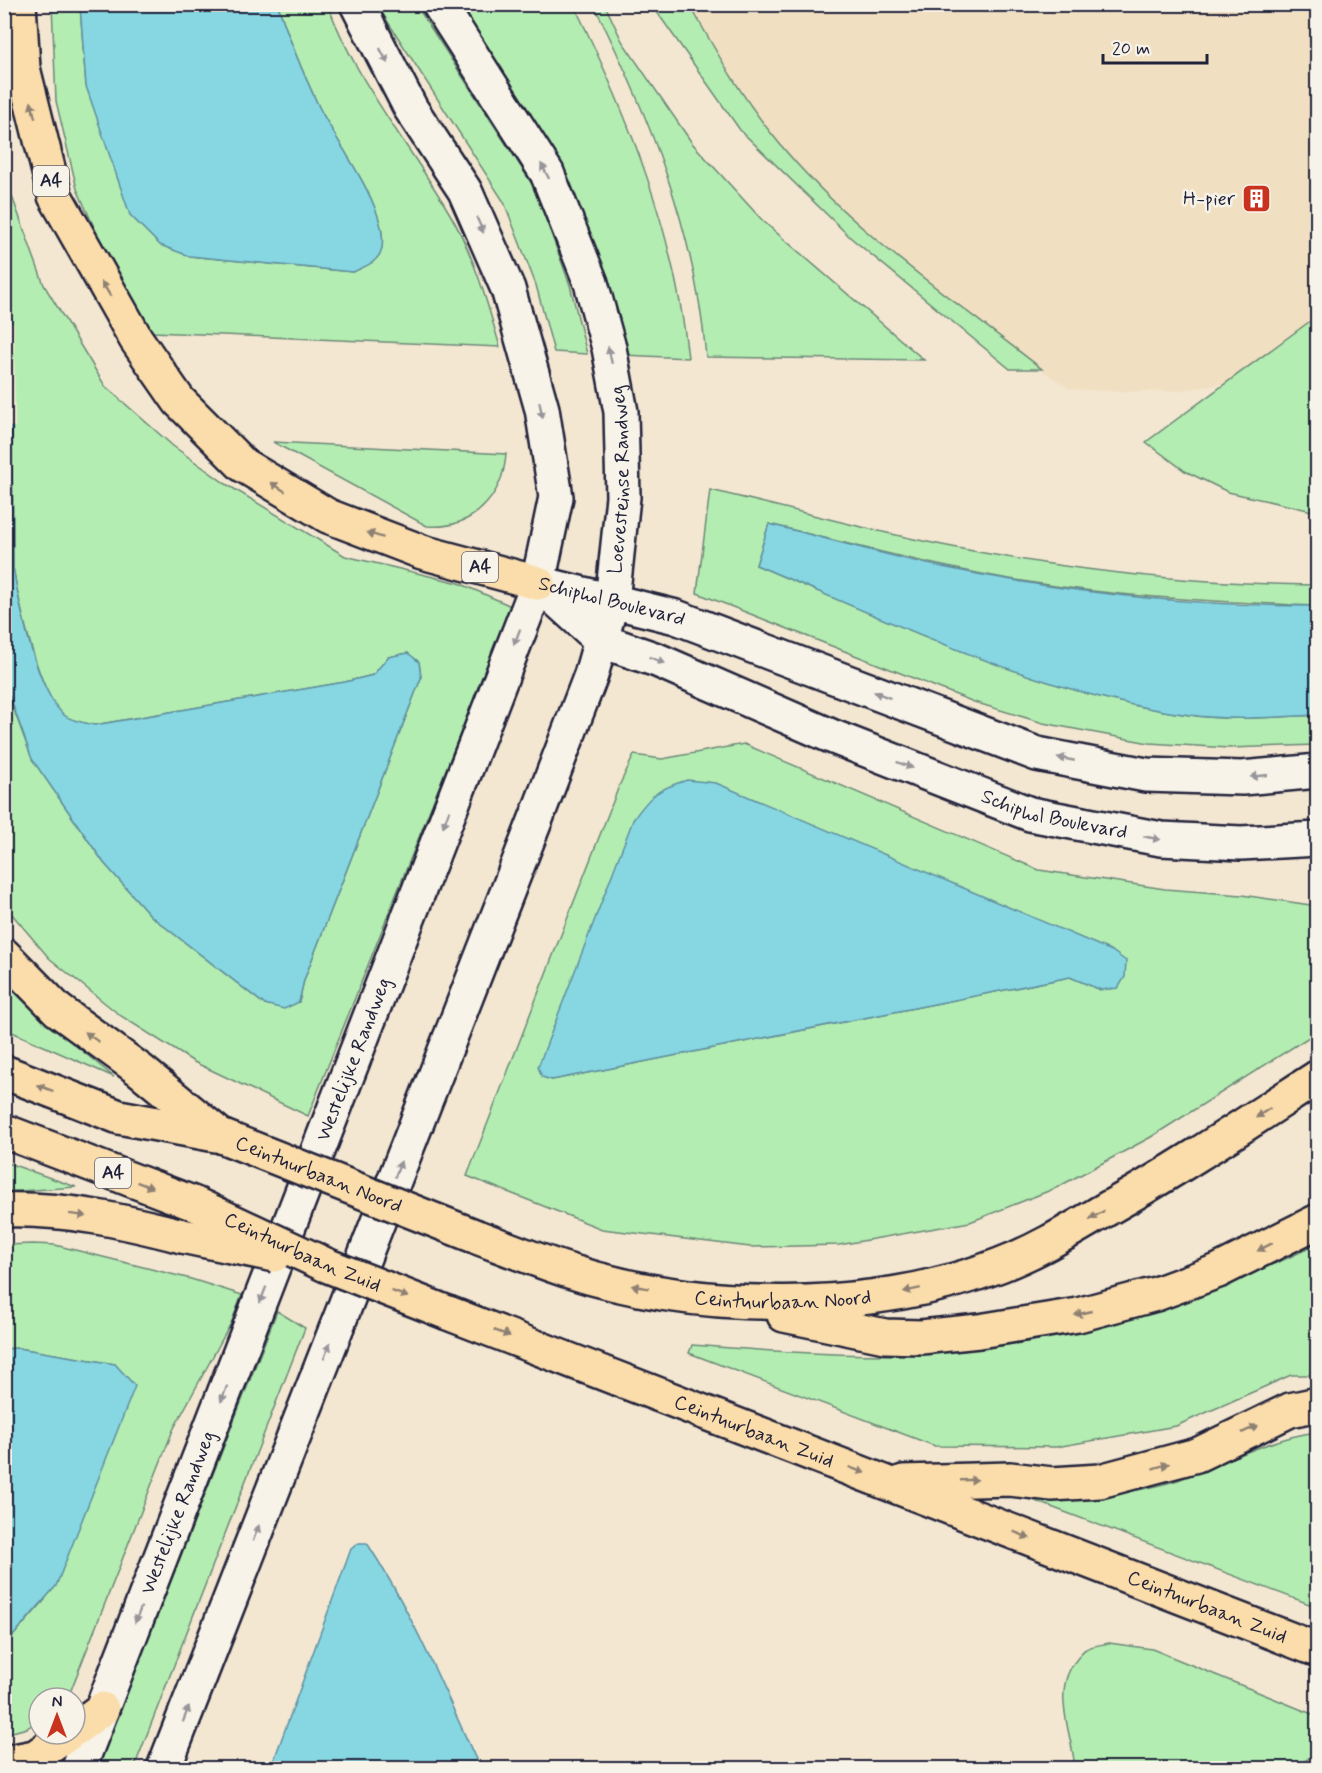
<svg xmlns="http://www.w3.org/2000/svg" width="1322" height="1773" viewBox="0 0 1322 1773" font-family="Mynerve,sans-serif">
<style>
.built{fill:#f1dfc2}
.green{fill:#b4edb1;stroke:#6b8876;stroke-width:1.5;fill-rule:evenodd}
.water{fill:#87d7e2;stroke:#5f8f9f;stroke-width:1.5}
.pier{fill:#f3e7d2}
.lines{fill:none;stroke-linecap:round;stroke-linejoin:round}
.tertiary-casing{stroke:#22223b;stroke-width:38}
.primary-casing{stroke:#22223b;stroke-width:38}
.trunk-casing{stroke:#22223b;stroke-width:38}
.motorway-casing{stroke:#22223b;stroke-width:38}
.tertiary{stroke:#f7f3e8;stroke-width:33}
.primary{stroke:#fbddab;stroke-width:33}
.trunk{stroke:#fbddab;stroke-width:33}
.motorway{stroke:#fbddab;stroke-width:33}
.primary-bridge-casing{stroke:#22223b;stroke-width:38;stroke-linecap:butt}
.trunk-bridge-casing{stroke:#22223b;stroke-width:38;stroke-linecap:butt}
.primary-bridge{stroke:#fbddab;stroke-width:33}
.trunk-bridge{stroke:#fbddab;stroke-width:33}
.oneway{fill:#97959a}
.oneway2{fill:#8e8073}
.labels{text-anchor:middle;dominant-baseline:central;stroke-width:5;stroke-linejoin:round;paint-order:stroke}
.shield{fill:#f7f3e8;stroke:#62616f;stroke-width:1.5}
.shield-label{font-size:18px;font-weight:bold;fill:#22223b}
.poi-label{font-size:20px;fill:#22223b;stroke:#f7f3e8;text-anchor:end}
.street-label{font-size:20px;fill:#22223b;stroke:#f7f3e8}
</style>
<rect width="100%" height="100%" fill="#f3e7d2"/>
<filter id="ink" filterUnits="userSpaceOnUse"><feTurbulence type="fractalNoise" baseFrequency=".0167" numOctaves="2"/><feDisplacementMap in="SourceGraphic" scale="12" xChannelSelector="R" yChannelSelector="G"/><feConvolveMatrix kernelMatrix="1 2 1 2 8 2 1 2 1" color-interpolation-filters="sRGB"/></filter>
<g filter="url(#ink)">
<polygon class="built" points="685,5 1317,5 1317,349 1229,383 1177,391 1120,392 1070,389 1029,362 852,222 799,169 741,95"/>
<g class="green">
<path d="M 52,5 L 80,5 L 86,86 L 160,244 L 189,256 L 353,272 C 365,266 380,262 382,247 C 388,208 336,142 319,107 C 303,73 289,40 278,5 L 328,5 C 356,82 409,144 450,214 C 474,255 487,302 500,347 L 153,332 L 115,274 L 77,189 L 56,101 Z"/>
<polygon points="377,5 416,5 534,187 570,285 587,354 554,352 536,285 504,202"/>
<path d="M 455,5 L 574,5 C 629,117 675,233 688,358 L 623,355 C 610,285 588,215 552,154 C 522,103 487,54 455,5 Z"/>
<path d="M 594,5 L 605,5 L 622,41 L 692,143 L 763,221 L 924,360 L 706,357 C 696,232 649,116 594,5 Z"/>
<path d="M 652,5 L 690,5 C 716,52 744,101 779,143 C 852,232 952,298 1042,369 L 1010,369 L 851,238 L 740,130 Z"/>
<path d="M 5,177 L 44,285 L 105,386 L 173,446 L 226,484 L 345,556 L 459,583 L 511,606 L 308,1116 L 194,1062 L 121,1016 L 49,958 L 5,906 L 4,683 L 32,759 L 104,863 L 151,916 L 264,1004 L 299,1002 L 304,980 L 421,678 L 419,662 L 407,653 L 389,657 L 373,675 L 345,682 L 94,725 C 86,723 75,722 67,718 C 40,704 18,597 13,567 L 11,321 L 4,318 Z"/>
<polygon points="1313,319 1318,326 1317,512 1228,492 1185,471 1146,442"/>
<path d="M 273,442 L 506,454 C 503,497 472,530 427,526 Z"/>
<path d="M 710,490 C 801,511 892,537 984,553 C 1094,573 1206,584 1317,585 L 1317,606 L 1315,606 C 1231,602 1146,599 1062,587 C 963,574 866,548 769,524 L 756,565 C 890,621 1047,697 1190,715 C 1232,721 1276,717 1317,715 L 1317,745 L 1229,748 L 1149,743 L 1043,723 L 974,702 L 697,593 Z"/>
<path d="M 744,744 L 1039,870 L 1165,889 L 1242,895 L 1317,906 L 1317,1032 L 1151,1137 L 1056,1188 L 970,1222 L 839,1245 L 750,1247 L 602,1229 L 467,1176 L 619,786 L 634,755 L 662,759 ZM 1125,961 L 1101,990 L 1070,977 L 552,1080 L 542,1077 Z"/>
<polygon points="5,981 43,1019 114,1077 5,1029"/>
<polygon points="5,1162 76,1187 5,1192"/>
<path d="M 1317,1243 L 1317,1375 L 1291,1375 L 1176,1426 L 1056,1447 L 935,1446 L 689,1353 L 692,1345 C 757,1350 821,1355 887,1355 C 1008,1354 1132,1325 1243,1277 C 1268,1266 1294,1257 1317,1243 Z"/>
<polygon points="33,1244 55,1245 191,1279 242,1295 232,1321 173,1430 71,1690 64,1698 39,1698 39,1720 27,1728 5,1734 5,1645 45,1600 115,1364 18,1348 5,1349 5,1245"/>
<polygon points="277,1311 305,1328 134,1768 112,1768 99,1764"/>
<path d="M 1317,1432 L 1317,1607 L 1022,1496 C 1075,1497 1126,1497 1178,1480 C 1223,1464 1269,1438 1317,1432 Z"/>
<path d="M 1109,1643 L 1152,1649 L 1317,1716 L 1317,1753 L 1294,1768 L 1075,1768 C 1072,1732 1050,1691 1077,1659 C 1079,1656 1082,1651 1086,1649 C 1092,1645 1102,1645 1109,1643 Z"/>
</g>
<g class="water">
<path d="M 80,5 L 278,5 C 289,40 303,73 319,107 C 336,142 388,208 382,247 C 380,262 365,266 353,272 L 189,256 L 160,245 L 130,215 L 86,86 Z"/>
<path d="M 5,318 L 11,320 L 13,567 C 19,604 36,690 64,715 C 71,721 85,723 95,725 L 345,682 L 373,675 L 388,657 L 408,653 L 419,662 L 421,678 L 304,980 L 299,1002 L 284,1009 L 264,1004 L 151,916 L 104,863 L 32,759 L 5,683 Z"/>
<path d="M 769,524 C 825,538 881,554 937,566 C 1061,592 1191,606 1317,606 L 1317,715 C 1276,717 1232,721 1190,715 C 1047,697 890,621 756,565 Z"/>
<path d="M 687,780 L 716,783 L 1112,951 L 1126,961 L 1125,977 L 1118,988 L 1101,990 L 1070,977 L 552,1080 L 542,1077 L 538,1067 L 633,820 C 650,795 658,789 687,780 Z"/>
<polygon points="18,1348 115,1364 135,1386 56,1586 5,1645 4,1349"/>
<path d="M 359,1543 L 367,1543 C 413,1613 445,1693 480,1768 L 271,1768 L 351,1549 Z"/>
</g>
<polygon class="pier" points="5,322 14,323 15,427 5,426"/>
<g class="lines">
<defs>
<g id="tertiary">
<path id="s1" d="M 538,583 L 602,641 L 657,660 L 831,736 L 1030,814 L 1161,839 L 1241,843 L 1318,839"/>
<path id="s2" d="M 539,583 L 676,617 L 1037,754 L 1146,775 L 1242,778 L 1318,771"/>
<path id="s3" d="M 79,1768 L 538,583 L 556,497 L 542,409 L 508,289 L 465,191 L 411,109 L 357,4"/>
<path id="s4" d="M 164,1768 L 537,816 L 591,675 L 612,601 L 623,497 L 621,412 L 609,348 L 591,283 L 547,173 L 439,4"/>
</g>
<g id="primary">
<path d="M 4,1210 C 65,1208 124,1221 182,1236"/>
<path id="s5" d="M 448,1313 L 1318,1650"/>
<polyline points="903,1482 1010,1479 1052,1484 1100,1481 1197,1455 1290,1410 1318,1404"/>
<polyline points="75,1729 102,1709"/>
<polyline points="4,1763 35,1757 68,1734"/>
</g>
<g id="trunk">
<polyline points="4,1131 195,1204"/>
<path id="s6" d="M 477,1237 C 506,1248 536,1260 566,1270 C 698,1313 871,1315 1000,1265 C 1037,1251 1071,1230 1105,1210 C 1178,1169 1247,1123 1318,1077"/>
<polyline points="784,1315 885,1336 921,1337 979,1331 1078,1315 1156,1294 1218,1271 1318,1221"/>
</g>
<g id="motorway">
<polyline points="19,4 23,68 55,196 136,339 179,401 243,465 328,516 422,552 538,583"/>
<polyline points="4,955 58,1010 140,1070 221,1136"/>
<polyline points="4,1072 119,1117 216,1135"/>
</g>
</defs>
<use href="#tertiary" class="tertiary-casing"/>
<use href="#primary" class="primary-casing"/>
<use href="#trunk" class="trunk-casing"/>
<use href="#motorway" class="motorway-casing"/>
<use href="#tertiary" class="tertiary"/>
<use href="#primary" class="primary"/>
<use href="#trunk" class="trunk"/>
<use href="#motorway" class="motorway"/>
<defs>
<g id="primary-bridge">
<path id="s7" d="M 195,1204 L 326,1265 L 448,1313"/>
<polyline points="182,1236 274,1255"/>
</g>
<g id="trunk-bridge">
<path id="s8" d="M 221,1136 L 477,1237"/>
</g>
</defs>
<use href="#primary-bridge" class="primary-bridge-casing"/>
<use href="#trunk-bridge" class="trunk-bridge-casing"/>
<use href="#primary-bridge" class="primary-bridge"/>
<use href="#trunk-bridge" class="trunk-bridge"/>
</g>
<defs><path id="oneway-solid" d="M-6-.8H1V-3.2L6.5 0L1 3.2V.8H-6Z" transform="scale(1.5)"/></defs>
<g class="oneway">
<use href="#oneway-solid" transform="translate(384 56) rotate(62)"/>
<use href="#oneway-solid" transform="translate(545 171) rotate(-118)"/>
<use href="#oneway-solid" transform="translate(480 225) rotate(66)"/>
<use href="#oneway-solid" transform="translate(610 355) rotate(-102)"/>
<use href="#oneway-solid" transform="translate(541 410) rotate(79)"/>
<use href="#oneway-solid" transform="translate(517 637) rotate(111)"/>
<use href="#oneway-solid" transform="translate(657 660) rotate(21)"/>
<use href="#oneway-solid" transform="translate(882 695) rotate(-159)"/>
<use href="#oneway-solid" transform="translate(1066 759) rotate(-169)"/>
<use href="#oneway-solid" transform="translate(905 765) rotate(21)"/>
<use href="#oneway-solid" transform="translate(1259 776) rotate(174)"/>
<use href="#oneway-solid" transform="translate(446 819) rotate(111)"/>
<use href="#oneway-solid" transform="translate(1152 838) rotate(11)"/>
<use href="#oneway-solid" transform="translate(398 1169) rotate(-69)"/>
<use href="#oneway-solid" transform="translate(263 1295) rotate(111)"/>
<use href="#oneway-solid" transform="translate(327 1351) rotate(-69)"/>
<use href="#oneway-solid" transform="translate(224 1394) rotate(111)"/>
<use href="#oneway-solid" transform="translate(256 1533) rotate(-69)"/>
<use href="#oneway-solid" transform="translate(138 1615) rotate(111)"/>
<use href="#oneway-solid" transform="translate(186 1714) rotate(-69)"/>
</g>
<g class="oneway2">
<use href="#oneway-solid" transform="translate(33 110) rotate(-104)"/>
<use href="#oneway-solid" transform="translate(106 289) rotate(-121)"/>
<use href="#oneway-solid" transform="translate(278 487) rotate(-148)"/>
<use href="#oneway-solid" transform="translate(375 535) rotate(-161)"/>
<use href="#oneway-solid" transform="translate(92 1037) rotate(-143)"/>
<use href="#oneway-solid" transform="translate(45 1088) rotate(-159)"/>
<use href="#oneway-solid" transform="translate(1263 1113) rotate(146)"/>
<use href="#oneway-solid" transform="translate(145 1185) rotate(21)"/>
<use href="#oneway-solid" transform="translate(78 1215) rotate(7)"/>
<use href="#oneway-solid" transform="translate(1097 1215) rotate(150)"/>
<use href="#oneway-solid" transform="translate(1265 1247) rotate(153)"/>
<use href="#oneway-solid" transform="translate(640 1287) rotate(-171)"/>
<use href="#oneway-solid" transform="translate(912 1290) rotate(168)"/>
<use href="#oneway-solid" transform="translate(400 1294) rotate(21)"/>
<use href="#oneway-solid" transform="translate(1083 1313) rotate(167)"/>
<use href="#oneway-solid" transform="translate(502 1333) rotate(21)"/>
<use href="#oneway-solid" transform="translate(1250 1429) rotate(-26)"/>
<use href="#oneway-solid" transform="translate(1161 1466) rotate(-17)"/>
<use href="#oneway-solid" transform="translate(857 1470) rotate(21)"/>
<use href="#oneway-solid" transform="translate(969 1480) rotate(-2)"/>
<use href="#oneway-solid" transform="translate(1022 1535) rotate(22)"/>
</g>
</g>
<defs>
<symbol id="building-square" viewBox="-11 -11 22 22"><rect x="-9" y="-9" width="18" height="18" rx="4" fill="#c8321e" stroke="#f7f3e8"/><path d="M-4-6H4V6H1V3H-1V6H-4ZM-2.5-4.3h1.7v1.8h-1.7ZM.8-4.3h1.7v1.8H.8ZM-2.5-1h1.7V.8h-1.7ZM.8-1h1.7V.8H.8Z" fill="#fff"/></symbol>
</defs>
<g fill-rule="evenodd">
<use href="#building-square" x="1240" y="182" width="33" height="33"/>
</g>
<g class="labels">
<g class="shield">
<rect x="33" y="166" width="36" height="30" rx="4.5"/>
<rect x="462" y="552" width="36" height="30" rx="4.5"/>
<rect x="95" y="1158" width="36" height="30" rx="4.5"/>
</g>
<g class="shield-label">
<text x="51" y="181">A4</text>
<text x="480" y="567">A4</text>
<text x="113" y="1173">A4</text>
</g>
<g class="poi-label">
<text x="1235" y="199">H-pier</text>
</g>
<g class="street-label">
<text stroke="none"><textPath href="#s4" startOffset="1372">Loevesteinse Randweg</textPath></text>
<text stroke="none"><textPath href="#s2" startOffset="75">Schiphol Boulevard</textPath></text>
<text stroke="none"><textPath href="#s1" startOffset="572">Schiphol Boulevard</textPath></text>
<text stroke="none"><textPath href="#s3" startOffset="760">Westelijke Randweg</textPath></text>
<text stroke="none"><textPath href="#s8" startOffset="105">Ceintuurbaan Noord</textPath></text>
<text stroke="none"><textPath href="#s7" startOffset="118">Ceintuurbaan Zuid</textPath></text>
<text stroke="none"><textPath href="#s6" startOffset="315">Ceintuurbaan Noord</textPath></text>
<text stroke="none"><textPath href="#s5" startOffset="328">Ceintuurbaan Zuid</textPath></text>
<text stroke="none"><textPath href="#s3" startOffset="274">Westelijke Randweg</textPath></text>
<text stroke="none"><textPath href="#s5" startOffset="814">Ceintuurbaan Zuid</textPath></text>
</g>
</g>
<rect width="1322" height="1773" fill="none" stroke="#f7f3e8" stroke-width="24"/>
<rect x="12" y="12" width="1298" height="1749" fill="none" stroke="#22223b" stroke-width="2" filter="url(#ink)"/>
<g transform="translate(57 1716)"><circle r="28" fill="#f7f3e8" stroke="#a29fa3" stroke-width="1.5"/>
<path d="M0-4.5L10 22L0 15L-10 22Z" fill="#c8321e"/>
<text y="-9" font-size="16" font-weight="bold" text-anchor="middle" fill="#22223b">N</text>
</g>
<path d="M1103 54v9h104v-9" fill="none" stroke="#22223b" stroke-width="3"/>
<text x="1112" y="54" font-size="18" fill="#22223b" stroke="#f7f3e8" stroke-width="4.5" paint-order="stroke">20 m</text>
</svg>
